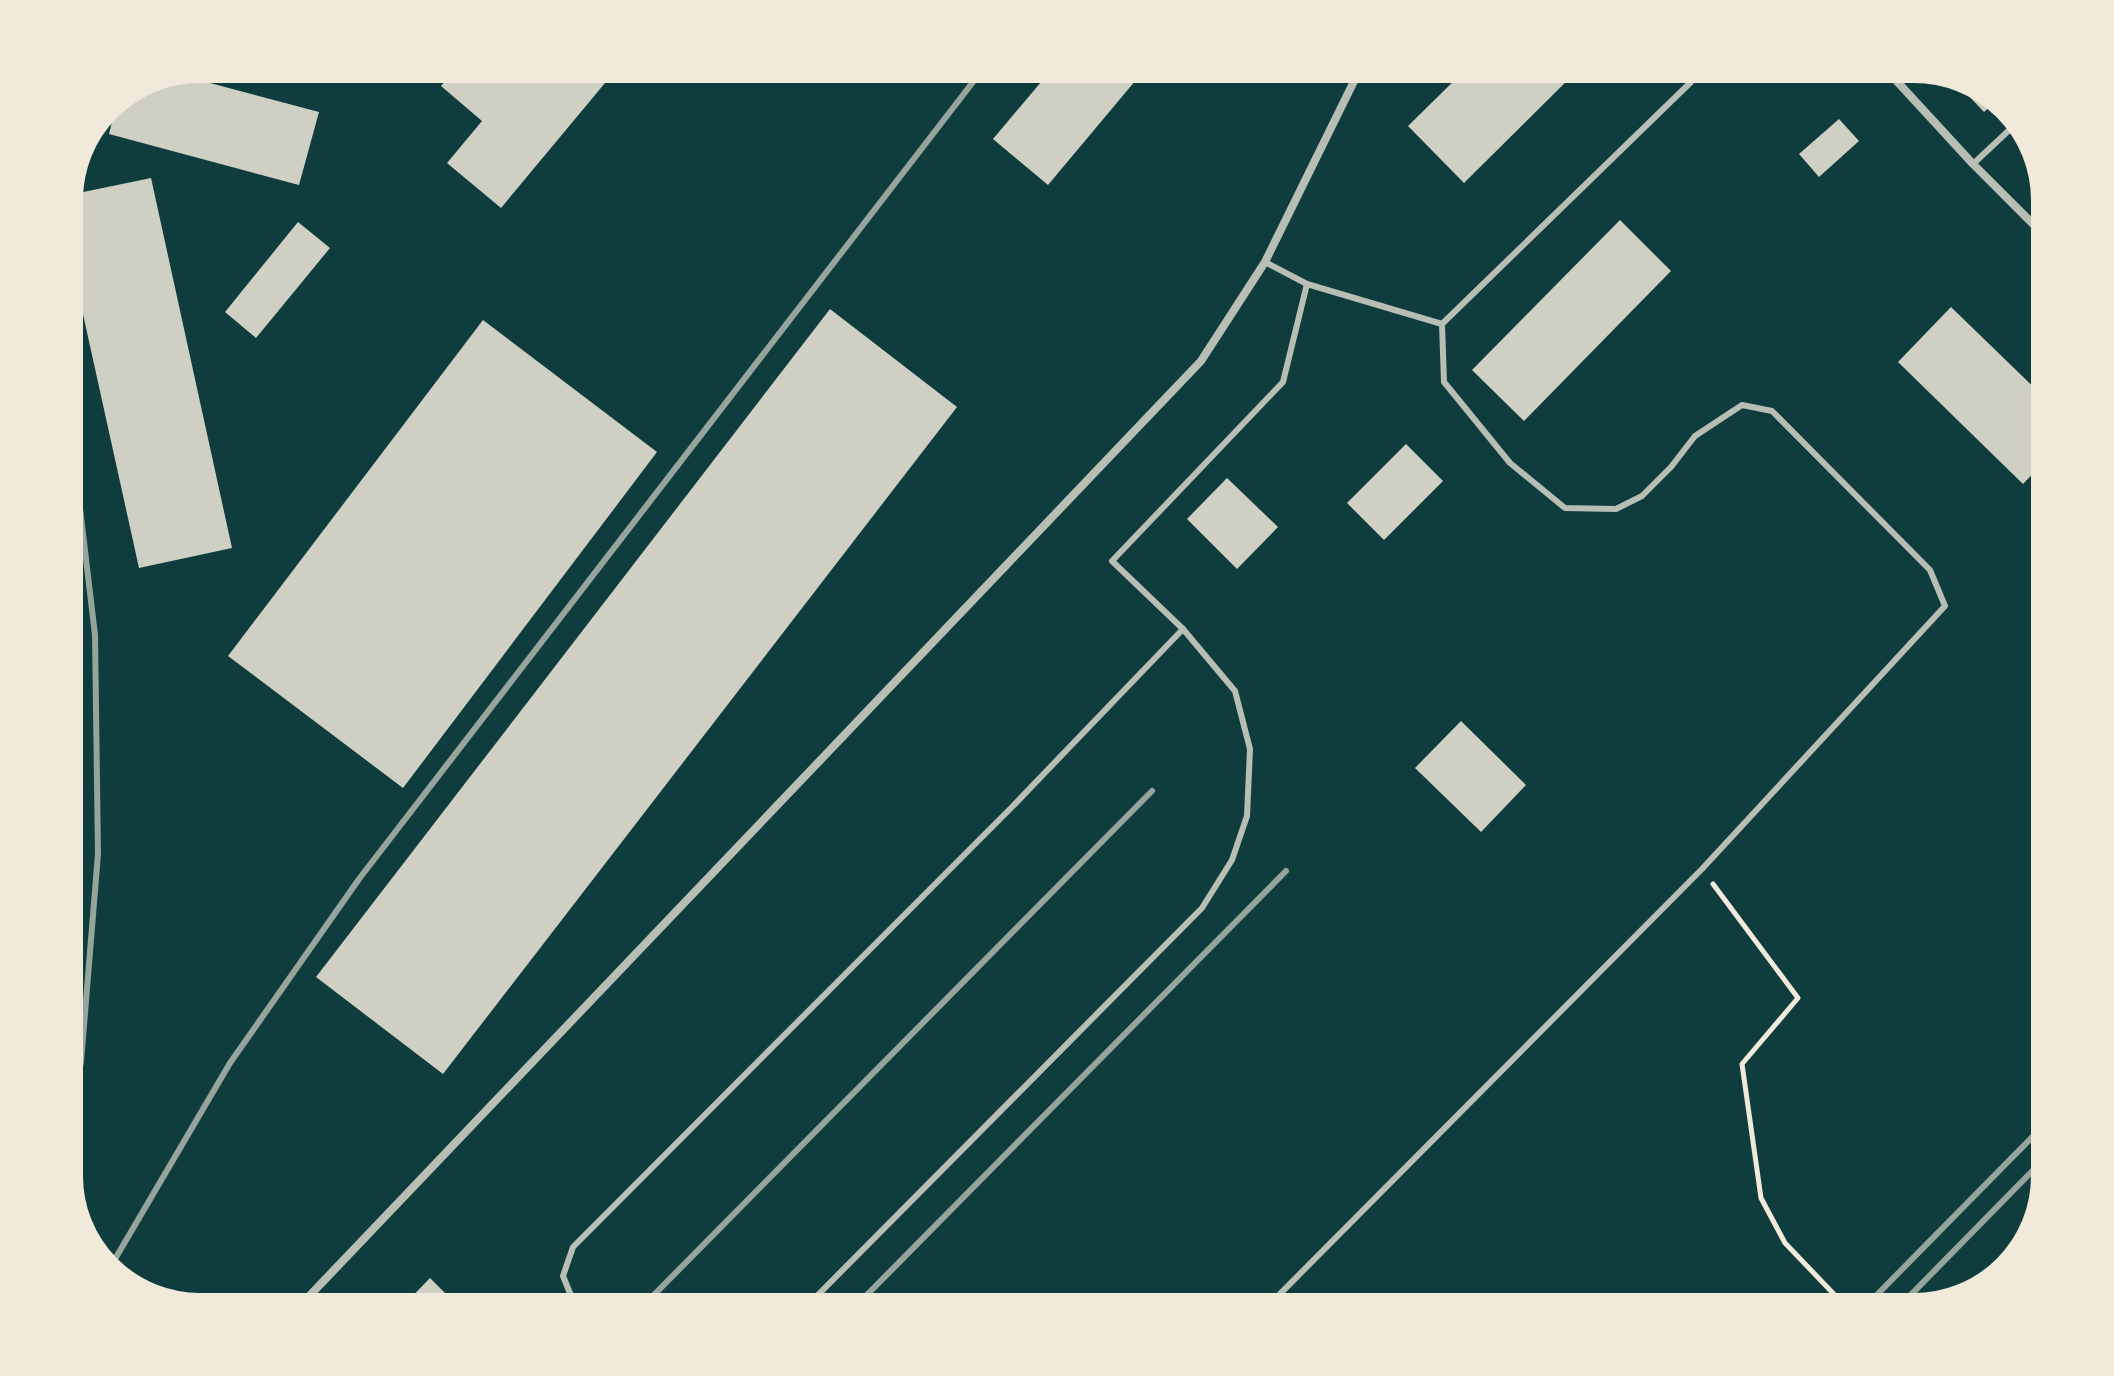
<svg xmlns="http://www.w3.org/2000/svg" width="2114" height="1376" viewBox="0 0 2114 1376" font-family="'Nunito Sans',sans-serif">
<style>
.building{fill:#cfcfc3}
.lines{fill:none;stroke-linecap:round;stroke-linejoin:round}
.path{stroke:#f1e9da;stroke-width:5}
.service{stroke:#b8beb3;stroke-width:6}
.minor{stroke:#b8beb3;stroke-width:8}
.rail{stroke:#97a49c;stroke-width:6}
.rim{fill:none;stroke:#f1e9da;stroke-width:10}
</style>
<rect width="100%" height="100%" fill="#0f3d3e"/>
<g class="building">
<polygon points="1582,66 1464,183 1408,126 1468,67"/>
<polygon points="1146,68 1048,185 993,139 1052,69"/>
<polygon points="615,71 501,208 447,163 482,121 441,86 452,72"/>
<polygon points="148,74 176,74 319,112 299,185 109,134 119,93"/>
<polygon points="1948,74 1989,87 2000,98 1984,112"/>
<polygon points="1839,119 1859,141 1819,177 1799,154"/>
<polygon points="151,178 232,548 139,568 64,228 64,196"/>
<polygon points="1620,220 1671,271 1524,421 1472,370"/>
<polygon points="298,222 330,248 256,338 225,312"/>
<polygon points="1951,307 2050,403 2050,456 2023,484 1898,362"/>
<polygon points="830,309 957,407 443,1074 316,977"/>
<polygon points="483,320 657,452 403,788 228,656"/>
<polygon points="1406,444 1443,481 1384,540 1347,503"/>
<polygon points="1227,478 1278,527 1237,569 1187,519"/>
<polygon points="1461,721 1526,785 1481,832 1415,768"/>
<polygon points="430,1278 464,1312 397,1312"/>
</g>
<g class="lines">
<polyline class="path" points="1713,884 1798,998 1742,1064 1761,1198 1785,1243 1851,1312"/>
<g class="service">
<polyline points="1973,164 2020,120"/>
<polyline points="1265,262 1307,284 1442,324"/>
<polyline points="583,1312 574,1303 563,1276 573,1247 1011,808 1183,629"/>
<polyline points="801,1312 1202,908 1232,860 1247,816 1250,749 1235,691 1183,629 1112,561 1283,382 1307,284"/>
<polyline points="1262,1312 1702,869 1945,606 1930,570 1772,411 1742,405 1695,436 1671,467 1642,496 1616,509 1565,508 1510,463 1444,382 1442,324 1691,82 1701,65"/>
</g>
<g class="minor">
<polyline points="1881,64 1973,164 2050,241"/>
<polyline points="294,1312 1201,361 1265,262 1361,67"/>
</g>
<g class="rail">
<polyline points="64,407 70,424 95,635 98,854 81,1062 64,1141"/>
<polyline points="108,1271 230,1063 359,879 983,69"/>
<polyline points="637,1312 1152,791"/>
<polyline points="850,1312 1286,871"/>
<polyline points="1860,1312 2050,1119"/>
<polyline points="1894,1312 2050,1153"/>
</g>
</g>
<path d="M0 0H2114V1376H0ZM200 78H1914A122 122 0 0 1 2036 200V1176A122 122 0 0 1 1914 1298H200A122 122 0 0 1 78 1176V200A122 122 0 0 1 200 78Z" fill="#f1e9da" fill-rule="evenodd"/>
<path class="rim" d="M200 78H1914A122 122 0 0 1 2036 200V1176A122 122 0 0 1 1914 1298H200A122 122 0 0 1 78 1176V200A122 122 0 0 1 200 78Z"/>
</svg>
